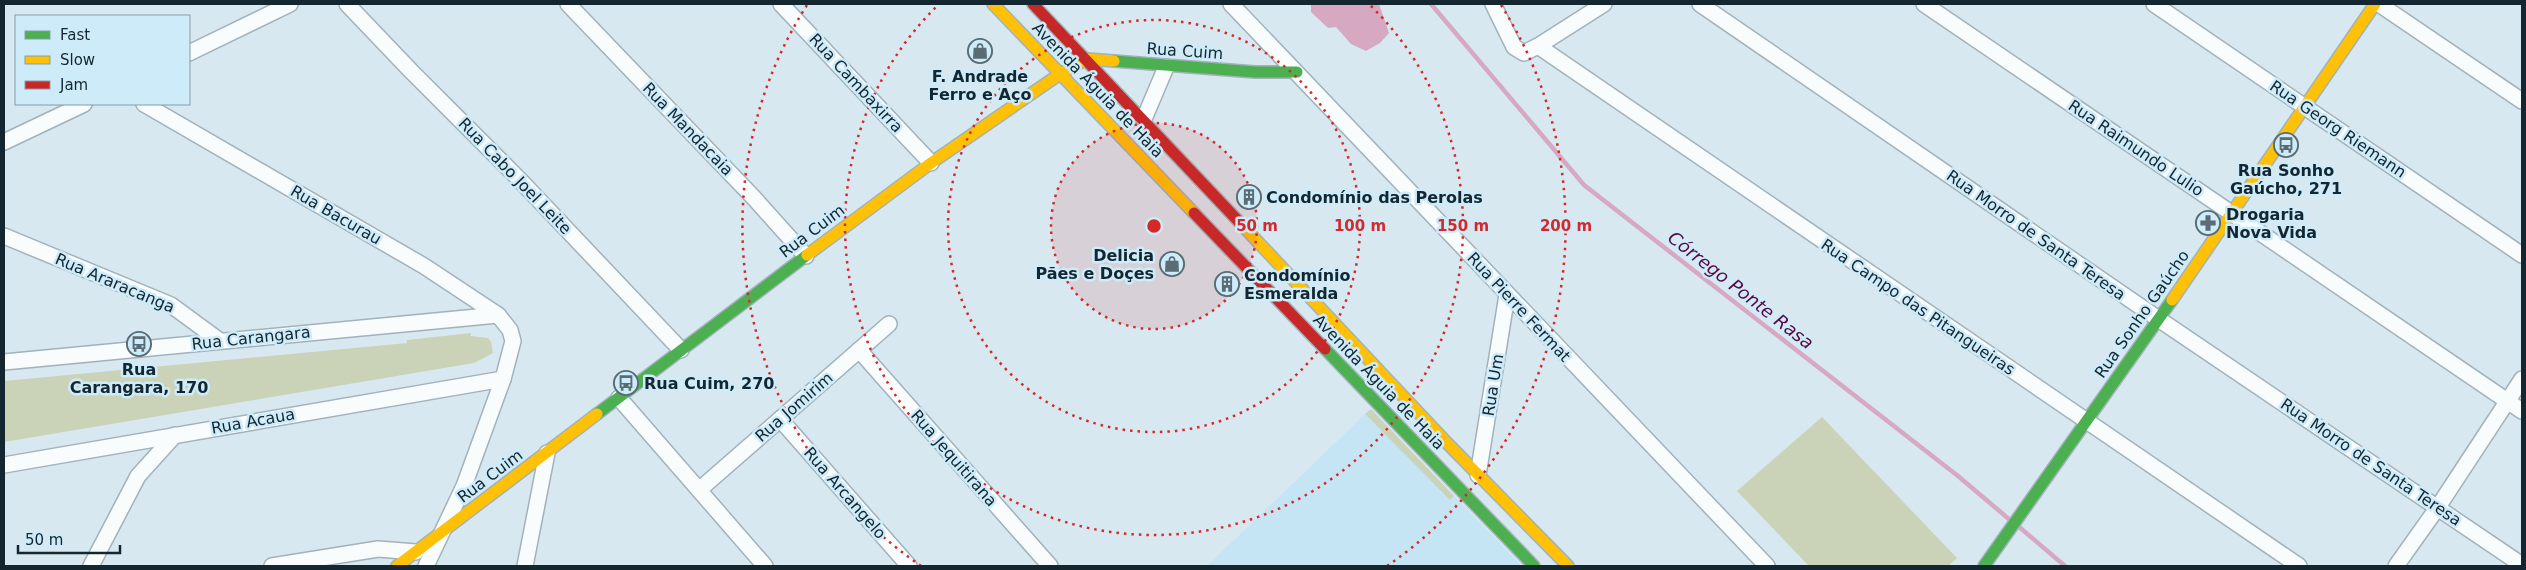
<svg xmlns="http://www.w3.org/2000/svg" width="2526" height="570" viewBox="0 0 2526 570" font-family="'DejaVu Sans',sans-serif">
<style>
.built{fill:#c5e5f5}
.green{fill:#cad3b8}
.water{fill:#d6a8c2}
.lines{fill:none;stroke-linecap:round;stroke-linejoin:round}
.stream{stroke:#d6a8c2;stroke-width:4.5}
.street-casing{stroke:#a1b2ba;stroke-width:18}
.fast-casing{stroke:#a1b2ba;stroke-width:14}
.slow-casing{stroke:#a1b2ba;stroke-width:14}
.jam-casing{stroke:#a1b2ba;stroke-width:14}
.street{stroke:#f9fcfd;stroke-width:15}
.fast{stroke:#4caf50;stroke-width:11}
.slow{stroke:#ffc107;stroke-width:11}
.jam{stroke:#c62828;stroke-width:11}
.ring{fill:none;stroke:#d62828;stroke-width:2.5;stroke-dasharray:2.5 5}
.labels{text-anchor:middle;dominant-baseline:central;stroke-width:5;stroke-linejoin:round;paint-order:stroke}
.street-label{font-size:16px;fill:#142730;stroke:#ceebfa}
.poi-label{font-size:16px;font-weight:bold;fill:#142730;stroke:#ceebfa;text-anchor:start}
.water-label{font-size:18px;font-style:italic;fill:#5e073c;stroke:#ceebfa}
.centre{fill:#d62828;stroke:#ceebfa;stroke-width:2.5}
.ring-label{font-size:15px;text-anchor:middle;font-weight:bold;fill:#d62828;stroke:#ceebfa;stroke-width:5;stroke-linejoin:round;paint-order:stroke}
</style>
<rect width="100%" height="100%" fill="#d8e8f0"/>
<polygon class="built" points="1365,414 1451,499 1454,496 1522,566 1207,566"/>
<g class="green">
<polygon points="471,333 471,336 488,338 491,342 493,353 474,363 4,442 4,381 407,343 407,340"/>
<polygon points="1371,409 1454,496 1450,500 1365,414"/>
<polygon points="1822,417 1957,558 1948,566 1809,566 1737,491"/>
</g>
<polygon class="water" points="1311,4 1379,4 1389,33 1380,43 1366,51 1351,44 1336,27 1328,28 1311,12"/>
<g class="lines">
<g class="stream">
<polyline points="1431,4 1584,185 1958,476 2010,520"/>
<polyline points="2018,526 2065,566"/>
</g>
<defs>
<g id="street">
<polyline points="347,4 411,71 518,178 681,350"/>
<polyline points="568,4 754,198 806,256"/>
<polyline points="781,4 931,163"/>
<polyline points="1231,4 1767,566"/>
<polyline points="1493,4 1514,47 1524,53 1538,46 1604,4"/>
<polyline points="1700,4 2157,318 2522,565"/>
<polyline points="1924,4 2522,411"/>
<polyline points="2154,4 2522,255"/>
<polyline points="2379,4 2522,101"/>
<polyline points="1538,46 2299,566"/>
<polyline points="189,53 290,4"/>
<polyline points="144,104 424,266 498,315 510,330 513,341 503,379 464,486 426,566"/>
<polyline points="1144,119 1166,67"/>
<polyline points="4,142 84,104"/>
<polyline points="4,236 171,305 220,341"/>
<polyline points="859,350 1050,566"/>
<polyline points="4,362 498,315"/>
<polyline points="619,398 765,566"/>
<polyline points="780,419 909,566"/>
<polyline points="4,465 503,379"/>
<polyline points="1478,475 1507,295"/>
<polyline points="699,490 889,324"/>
<polyline points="91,566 138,476 175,435"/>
<polyline points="272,566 378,549 416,552"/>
<polyline points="525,566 547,453"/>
<polyline points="2396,566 2438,507 2522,379"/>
</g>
<g id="fast">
<polyline points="1114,61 1255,72 1297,72"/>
<polyline points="1325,349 1534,566"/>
<polyline points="597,414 807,255"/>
<polyline points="1984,566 2172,300"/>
</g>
<g id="slow">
<polyline points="993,4 1194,213"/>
<polyline points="1242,225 1447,443 1568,566"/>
<polyline points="807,255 931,163 1060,74 1087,59 1114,61"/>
<polyline points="2172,300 2375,4"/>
<polyline points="397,566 597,414"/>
</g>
<g id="jam">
<polyline points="1033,4 1242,225"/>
<polyline points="1194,213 1325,349"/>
</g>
</defs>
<use href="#street" class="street-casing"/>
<use href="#fast" class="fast-casing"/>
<use href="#slow" class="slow-casing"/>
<use href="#jam" class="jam-casing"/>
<use href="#street" class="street"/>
<use href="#fast" class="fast"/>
<use href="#slow" class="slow"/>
<use href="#jam" class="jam"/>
</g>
<circle cx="1154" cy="226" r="103" fill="#d62828" fill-opacity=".12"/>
<g class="ring">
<circle cx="1154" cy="226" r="103"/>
<circle cx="1154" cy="226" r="206"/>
<path d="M1371 6A309 309 0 1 1 937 6"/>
<path d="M921 566A412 412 0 0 1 807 5M1501 5A412 412 0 0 1 1387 566"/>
</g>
<defs>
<symbol id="shop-ring" viewBox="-11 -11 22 22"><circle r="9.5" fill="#ceebfa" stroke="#596b73" stroke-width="1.5"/><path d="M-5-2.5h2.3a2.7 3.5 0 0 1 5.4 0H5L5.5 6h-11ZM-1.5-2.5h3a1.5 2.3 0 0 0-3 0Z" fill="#596b73"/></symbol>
<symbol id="bus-ring" viewBox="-11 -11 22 22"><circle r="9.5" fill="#ceebfa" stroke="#596b73" stroke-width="1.5"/><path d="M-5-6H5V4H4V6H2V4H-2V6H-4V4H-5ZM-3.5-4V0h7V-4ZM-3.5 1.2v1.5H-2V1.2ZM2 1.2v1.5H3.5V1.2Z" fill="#596b73"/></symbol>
<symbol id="building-ring" viewBox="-11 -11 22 22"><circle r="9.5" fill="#ceebfa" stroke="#596b73" stroke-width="1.5"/><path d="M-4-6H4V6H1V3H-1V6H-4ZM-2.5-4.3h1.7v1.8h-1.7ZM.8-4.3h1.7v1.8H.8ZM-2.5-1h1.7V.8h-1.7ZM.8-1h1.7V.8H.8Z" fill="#596b73"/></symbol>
<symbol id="pharmacy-ring" viewBox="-11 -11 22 22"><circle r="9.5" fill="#ceebfa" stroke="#596b73" stroke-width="1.5"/><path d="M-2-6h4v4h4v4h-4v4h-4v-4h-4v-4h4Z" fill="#596b73"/></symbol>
</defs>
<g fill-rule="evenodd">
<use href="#shop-ring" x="966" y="37" width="28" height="28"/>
<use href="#bus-ring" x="2272" y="131" width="28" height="28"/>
<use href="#building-ring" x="1235" y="183" width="28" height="28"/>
<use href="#pharmacy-ring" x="2194" y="209" width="28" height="28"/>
<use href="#shop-ring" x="1158" y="250" width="28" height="28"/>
<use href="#building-ring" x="1213" y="270" width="28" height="28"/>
<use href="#bus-ring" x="125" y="330" width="28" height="28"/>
<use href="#bus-ring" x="612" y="369" width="28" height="28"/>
</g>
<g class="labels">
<g class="street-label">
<text transform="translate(1185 51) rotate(4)">Rua Cuim</text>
<text transform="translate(856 83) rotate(47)">Rua Cambaxirra</text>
<text transform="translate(1098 90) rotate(46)">Avenida Águia de Haia</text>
<text transform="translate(688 129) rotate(46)">Rua Mandacaia</text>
<text transform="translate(2338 129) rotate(34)">Rua Georg Riemann</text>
<text transform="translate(2136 148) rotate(34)">Rua Raimundo Lulio</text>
<text transform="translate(515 176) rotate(46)">Rua Cabo Joel Leite</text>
<text transform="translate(336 215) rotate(30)">Rua Bacurau</text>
<text transform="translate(812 231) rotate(-37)">Rua Cuim</text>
<text transform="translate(2036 235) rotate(35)">Rua Morro de Santa Teresa</text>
<text transform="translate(115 283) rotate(23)">Rua Araracanga</text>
<text transform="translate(1519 307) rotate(47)">Rua Pierre Fermat</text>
<text transform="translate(1918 307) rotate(34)">Rua Campo das Pitangueiras</text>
<text transform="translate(2142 314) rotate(-55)">Rua Sonho Gaúcho</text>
<text transform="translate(251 338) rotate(-6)">Rua Carangara</text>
<text transform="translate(1379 382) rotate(46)">Avenida Águia de Haia</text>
<text transform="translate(1493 385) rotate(-81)">Rua Um</text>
<text transform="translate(794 407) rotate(-41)">Rua Jomirim</text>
<text transform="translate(253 421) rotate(-10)">Rua Acaua</text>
<text transform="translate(954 458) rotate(49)">Rua Jequitirana</text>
<text transform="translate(2371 462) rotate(34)">Rua Morro de Santa Teresa</text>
<text transform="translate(490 476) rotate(-37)">Rua Cuim</text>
<text transform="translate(845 493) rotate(49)">Rua Arcangelo</text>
</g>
<g class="poi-label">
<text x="980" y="76" text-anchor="middle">F. Andrade<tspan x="980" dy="18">Ferro e Aço</tspan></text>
<text x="2286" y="170" text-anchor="middle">Rua Sonho<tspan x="2286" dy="18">Gaúcho, 271</tspan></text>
<text x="1266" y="197">Condomínio das Perolas</text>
<text x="2226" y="214">Drogaria<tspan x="2226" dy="18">Nova Vida</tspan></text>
<text x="1154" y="255" text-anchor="end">Delicia<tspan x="1154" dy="18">Pães e Doçes</tspan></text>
<text x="1244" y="275">Condomínio<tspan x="1244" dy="18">Esmeralda</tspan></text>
<text x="139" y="369" text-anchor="middle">Rua<tspan x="139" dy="18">Carangara, 170</tspan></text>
<text x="644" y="383">Rua Cuim, 270</text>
</g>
<g class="water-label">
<text transform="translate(1741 290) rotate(38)">Córrego Ponte Rasa</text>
</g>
</g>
<circle cx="1154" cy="226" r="8" class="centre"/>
<g class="ring-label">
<text x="1257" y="231">50 m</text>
<text x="1360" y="231">100 m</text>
<text x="1463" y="231">150 m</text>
<text x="1566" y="231">200 m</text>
</g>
<rect width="2526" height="570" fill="none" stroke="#142730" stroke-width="10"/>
<rect x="15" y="15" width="175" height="90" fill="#ceebfa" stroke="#849da9"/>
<rect x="25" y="31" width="25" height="8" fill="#4caf50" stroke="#849da9"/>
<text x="60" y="40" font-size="15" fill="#142730">Fast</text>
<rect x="25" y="56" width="25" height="8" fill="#ffc107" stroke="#849da9"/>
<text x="60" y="65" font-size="15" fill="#142730">Slow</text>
<rect x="25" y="81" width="25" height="8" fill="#c62828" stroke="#849da9"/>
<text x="60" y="90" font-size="15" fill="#142730">Jam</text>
<path d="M18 545v8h102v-8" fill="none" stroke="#142730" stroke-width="2.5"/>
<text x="25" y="545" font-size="15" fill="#142730" stroke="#ceebfa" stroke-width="4" paint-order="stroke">50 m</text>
</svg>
